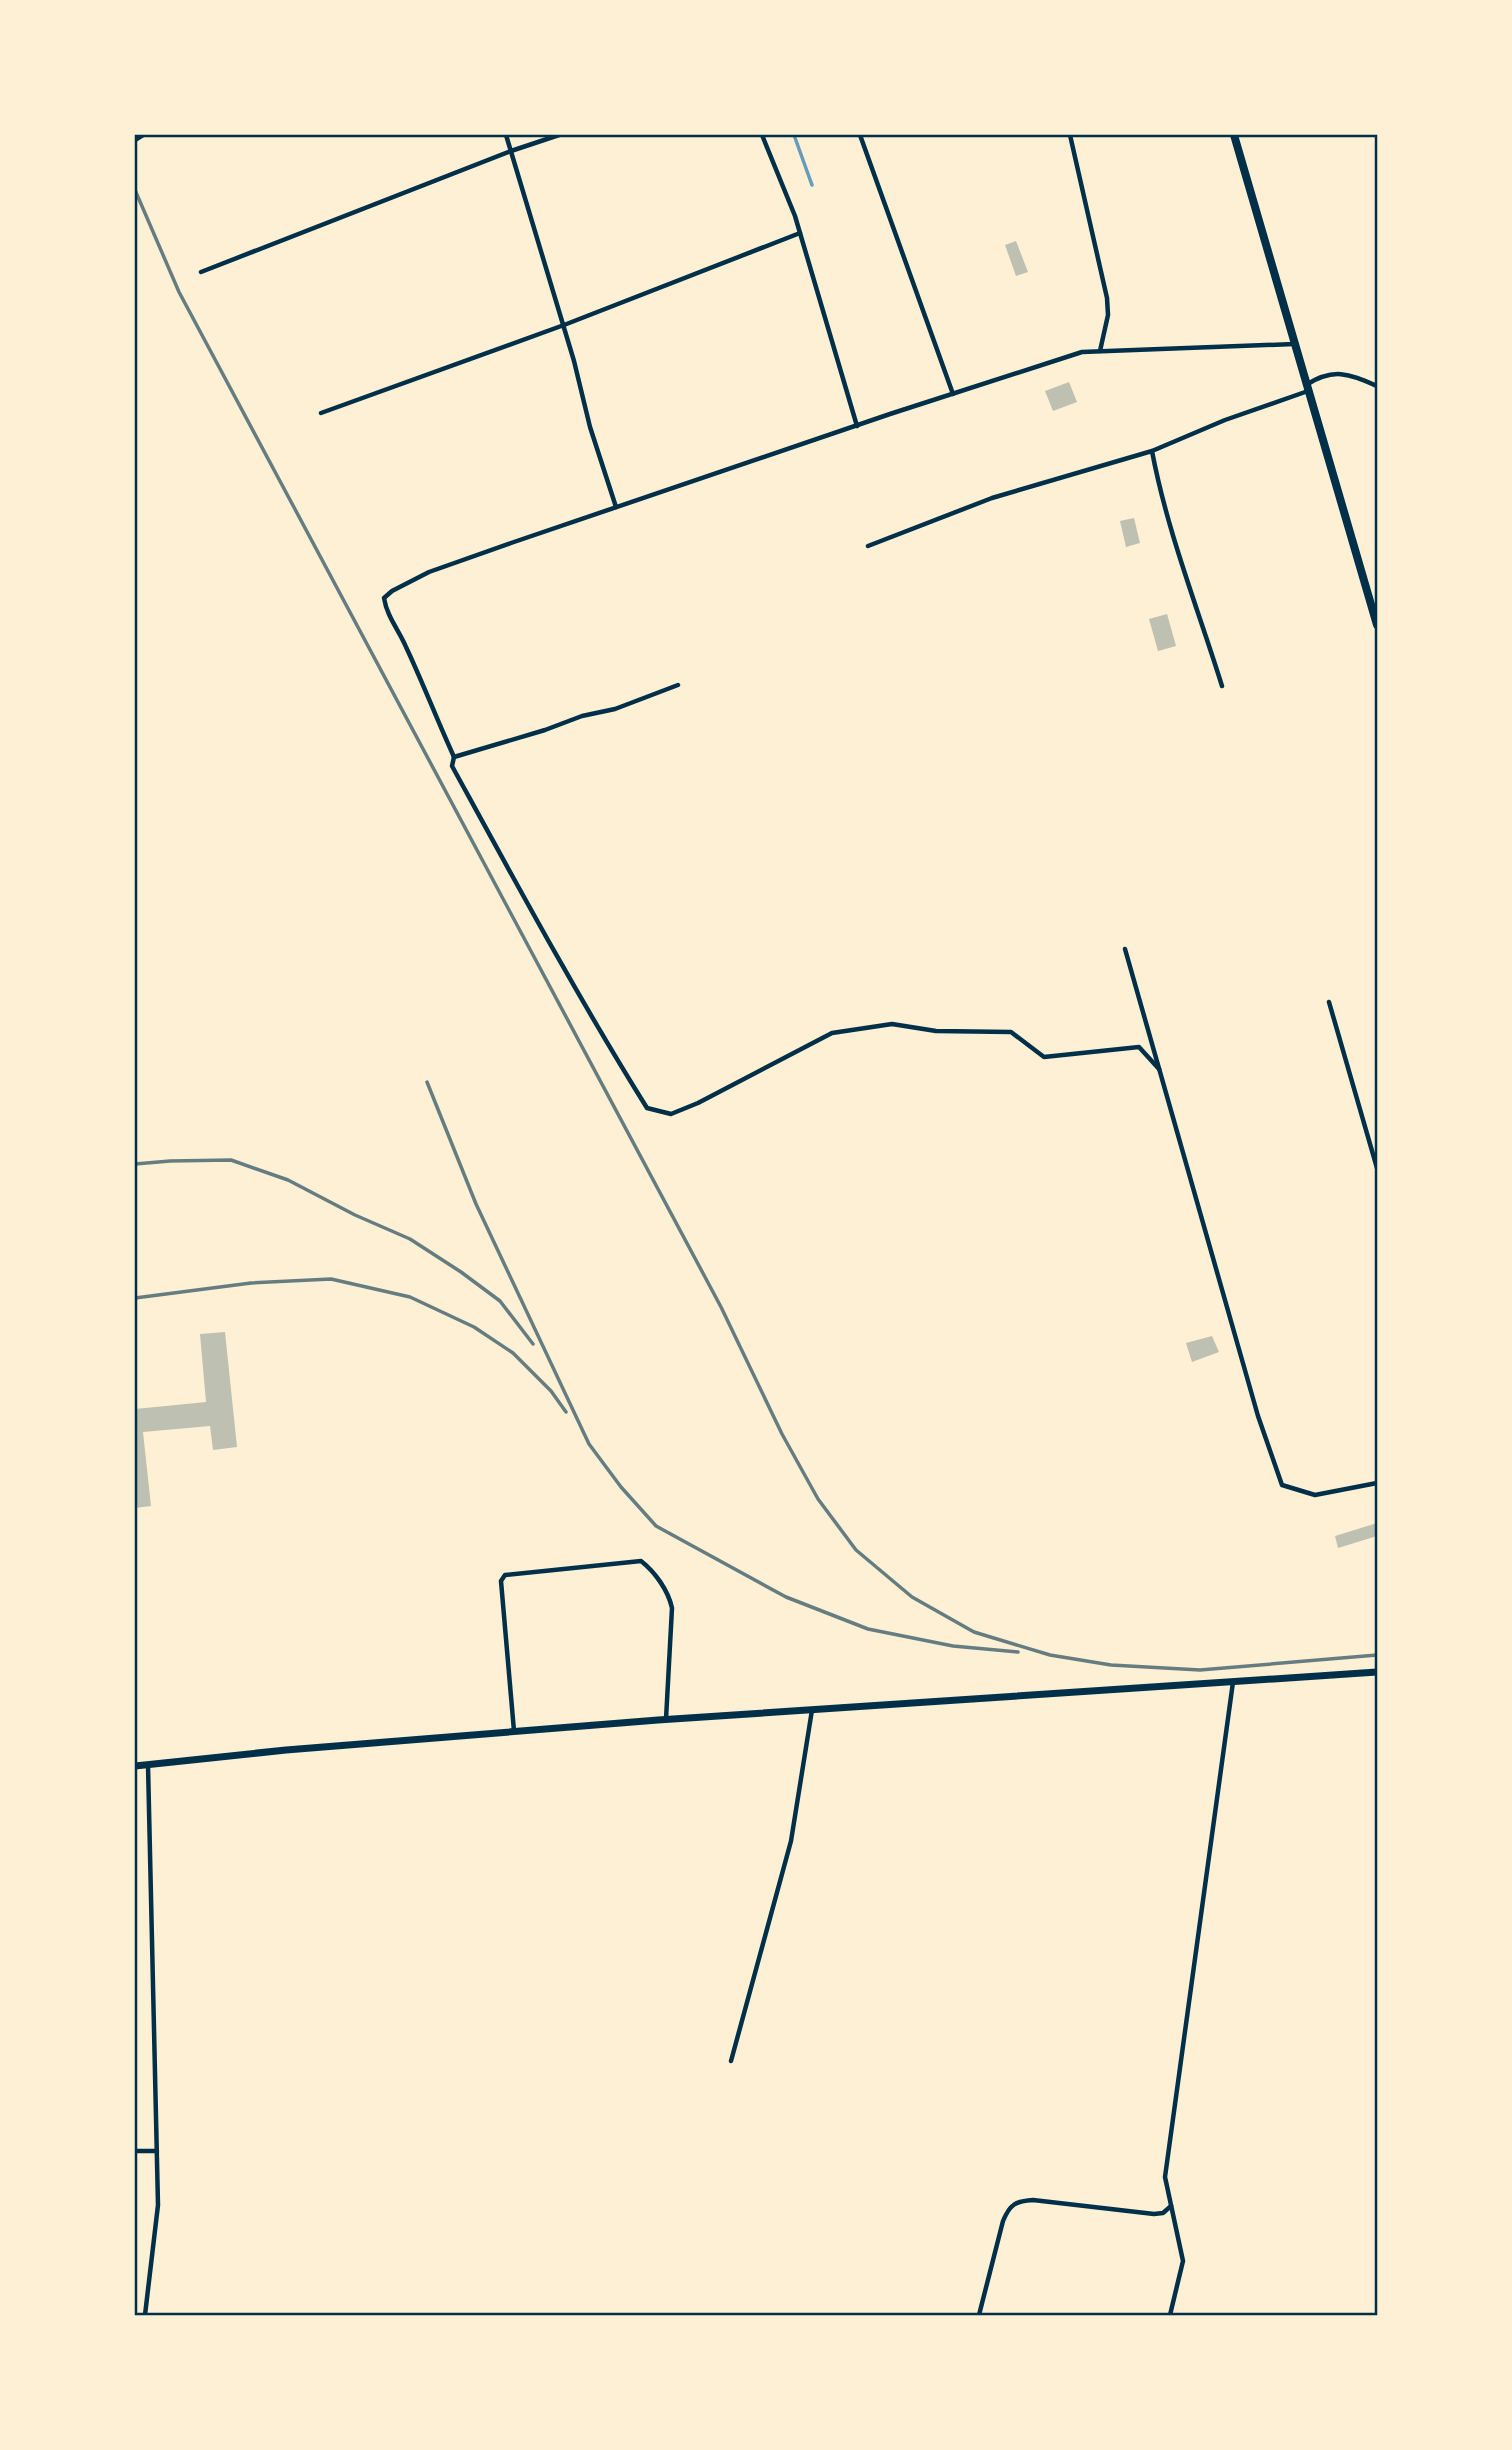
<svg xmlns="http://www.w3.org/2000/svg" width="1512" height="2450" viewBox="0 0 1512 2450" font-family="'Alegreya Sans',sans-serif">
<style>
.lines{fill:none;stroke-linecap:round;stroke-linejoin:round}
.stream{stroke:#669bbc;stroke-width:3.5}
.building{fill:#bec0b2}
.minor{stroke:#003049;stroke-width:4.5}
.secondary{stroke:#003049;stroke-width:7}
.primary{stroke:#003049;stroke-width:8}
.rail{stroke:#657d81;stroke-width:3.5}
.neatline{fill:none;stroke:#003049;stroke-width:2.5}
</style>
<rect width="100%" height="100%" fill="#fdf0d5"/>
<g class="lines">
<polyline class="stream" points="794,135 812,185"/>
</g>
<g class="building">
<polygon points="1016,241 1028,272 1016,276 1005,245"/>
<polygon points="1069,382 1077,402 1053,411 1045,391"/>
<polygon points="1134,518 1140,543 1126,547 1120,521"/>
<polygon points="1167,614 1176,646 1158,651 1149,619"/>
<polygon points="225,1332 237,1447 213,1450 210,1426 143,1432 151,1506 135,1508 135,1409 206,1402 200,1334"/>
<polygon points="1212,1336 1219,1352 1192,1362 1186,1343"/>
<polygon points="1377,1523 1377,1536 1338,1548 1335,1536"/>
</g>
<g class="lines">
<g class="minor">
<polyline points="506,135 574,361 590,427 616,507"/>
<polyline points="762,135 795,216 857,426"/>
<polyline points="860,135 953,394"/>
<polyline points="1070,135 1107,298 1108,315 1100,351"/>
<polyline points="135,140 143,135"/>
<polyline points="201,272 511,151 559,135"/>
<path d="M 1306,385 C 1334,367 1349,374 1377,386"/>
<polyline points="321,413 564,325 800,233"/>
<polyline points="868,546 992,498 1152,451"/>
<path d="M 678,685 L 615,709 L 582,716 L 545,730 L 454,757 C 437,720 423,683 406,647 C 399,630 387,617 384,598 L 392,591 L 429,572 L 511,543 L 890,414 L 1082,352 L 1294,344"/>
<path d="M 1222,686 C 1198,609 1167,531 1152,451 L 1225,420 L 1308,391"/>
<path d="M 454,757 L 452,766 C 515,881 577,996 647,1108 L 671,1114 L 698,1103 L 832,1033 L 892,1024 L 936,1031 L 1011,1032 L 1044,1057 L 1139,1047 L 1159,1069"/>
<polyline points="1125,949 1258,1416 1282,1485 1315,1495 1377,1483"/>
<polyline points="1329,1002 1377,1168"/>
<path d="M 514,1731 L 501,1581 L 505,1575 L 641,1561 C 655,1572 668,1590 672,1608 L 666,1719"/>
<polyline points="731,2061 791,1841 812,1710"/>
<polyline points="135,2151 157,2151"/>
<polyline points="145,2315 158,2205 148,1765"/>
<path d="M 979,2315 L 1003,2221 C 1010,2204 1016,2201 1033,2200 L 1154,2214 L 1163,2213 L 1171,2206"/>
<polyline points="1170,2315 1183,2261 1165,2177 1233,1682"/>
</g>
<polyline class="secondary" points="135,1766 286,1750 658,1720 1377,1672"/>
<polyline class="primary" points="1234,135 1377,625"/>
<g class="rail">
<polyline points="135,190 179,292 721,1307 782,1434 818,1499 856,1550 912,1597 974,1632 1050,1655 1111,1665 1200,1670 1377,1655"/>
<polyline points="427,1082 476,1204 589,1444 621,1487 656,1526 786,1597 868,1629 953,1646 1018,1652"/>
<polyline points="135,1164 170,1161 231,1160 288,1180 355,1215 410,1239 461,1272 500,1301 533,1344"/>
<polyline points="135,1298 251,1283 331,1279 410,1297 474,1327 513,1353 551,1391 566,1412"/>
</g>
</g>
<rect width="1512" height="2450" fill="none" stroke="#fdf0d5" stroke-width="273"/>
<rect x="136" y="136" width="1240" height="2178" class="neatline"/>
</svg>
